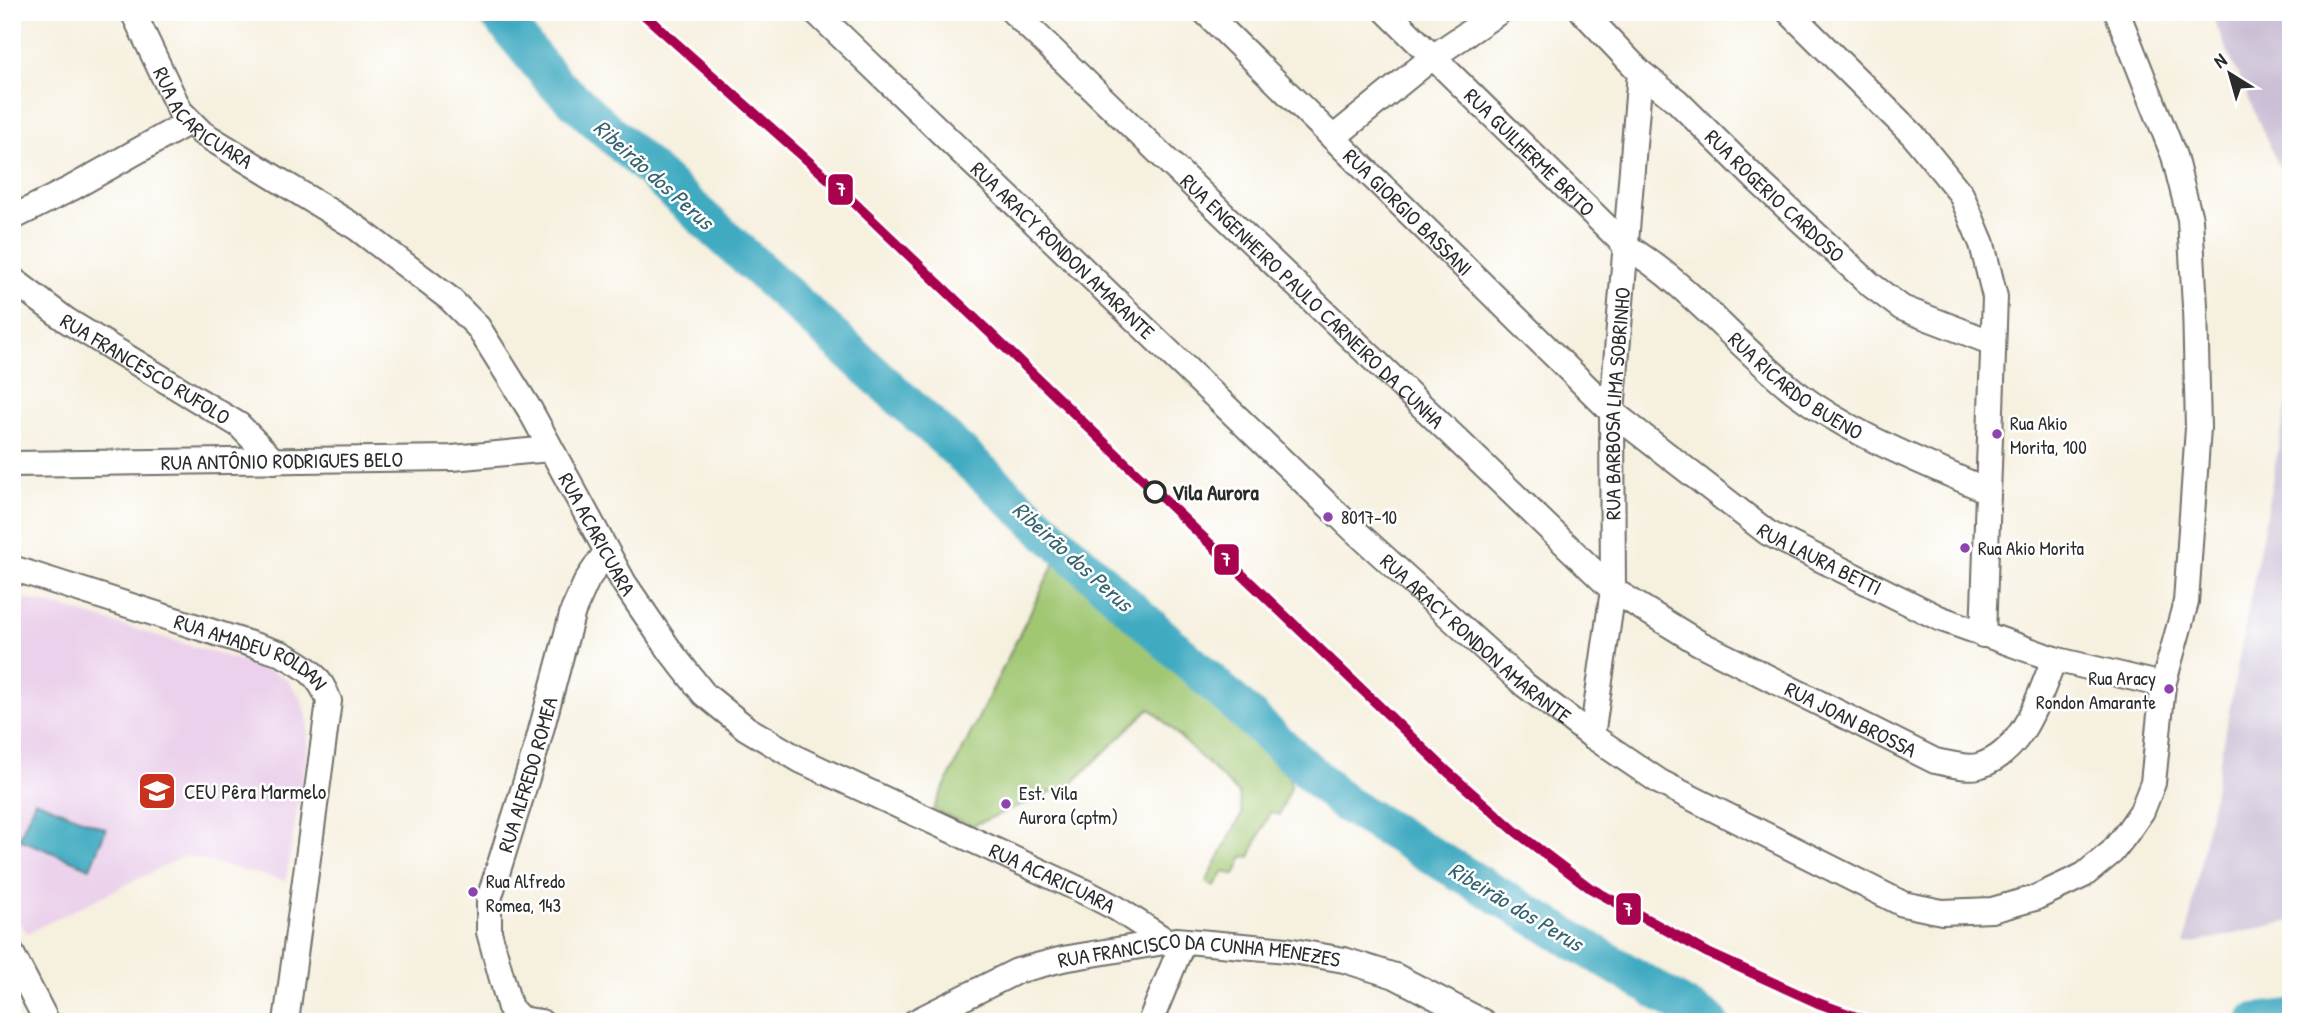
<svg xmlns="http://www.w3.org/2000/svg" width="2303" height="1034" viewBox="0 0 2303 1034" font-family="'Patrick Hand',sans-serif">
<style>
.built{fill:#ebd1eb}
.industrial{fill:#cbbfd5}
.green{fill:#a1c773;stroke:#66794f;stroke-width:2}
.water{fill:#41aac1;stroke:#366a76;stroke-width:2}
.lines{fill:none;stroke-linecap:round;stroke-linejoin:round}
.river{stroke:#41aac1;stroke-width:38}
.street-casing{stroke:#72706a;stroke-width:28}
.street{stroke:#fff;stroke-width:24}
.rail-1-casing{stroke:#fff;stroke-width:16}
.rail-1{stroke:#a8034f;stroke-width:10}
.bus-dot{fill:#8e44ad;stroke:#fff;stroke-width:2.5}
.stop-dot{fill:#fff;stroke:#2b2b2b;stroke-width:3.5}
.labels{text-anchor:middle;dominant-baseline:central;stroke-width:5;stroke-linejoin:round;paint-order:stroke}
.bus-label{font-size:19px;fill:#2b2b2b;stroke:#fff;text-anchor:start}
.street-label{font-size:21px;fill:#2b2b2b;stroke:#fff}
.stop-label{font-size:21px;font-weight:bold;fill:#2b2b2b;stroke:#fff;text-anchor:start}
.poi-label{font-size:21px;fill:#2b2b2b;stroke:#fff;text-anchor:start}
.water-label{font-size:23px;font-style:italic;fill:#35646e;stroke:#fff}
.line-badge{stroke:#fff;stroke-width:2.5}
.badge-label{font-size:19px;text-anchor:middle;font-weight:bold;fill:#fff}
</style>
<rect width="100%" height="100%" fill="#fff"/>
<filter id="ink" filterUnits="userSpaceOnUse"><feTurbulence type="fractalNoise" baseFrequency=".0143" numOctaves="2"/><feDisplacementMap in="SourceGraphic" scale="14" xChannelSelector="R" yChannelSelector="G"/><feConvolveMatrix kernelMatrix="1 2 1 2 8 2 1 2 1" color-interpolation-filters="sRGB"/></filter>
<filter id="wash" filterUnits="userSpaceOnUse"><feTurbulence type="fractalNoise" baseFrequency=".00686" numOctaves="4" result="noise"/><feDisplacementMap in="SourceGraphic" scale="28" xChannelSelector="R" yChannelSelector="G"/><feGaussianBlur stdDeviation="1.57" result="paint"/><feColorMatrix in="noise" values="0 0 0 0 0 0 0 0 0 0 0 0 0 0 0 0 0 1.4 0 .05"/><feComposite in="paint" operator="in"/></filter>
<g filter="url(#wash)">
<rect width="100%" height="100%" fill="#f6f0df"/>
<polygon class="built" points="12,596 65,608 261,667 287,679 301,699 308,720 308,743 286,881 185,856 27,933 12,913"/>
<g class="industrial">
<polygon points="2210,12 2291,12 2291,194"/>
<polygon points="2291,382 2291,921 2185,945"/>
</g>
<polygon class="green" points="1061,550 1287,771 1291,786 1279,815 1270,812 1250,857 1243,856 1235,875 1224,872 1214,887 1206,882 1242,814 1239,794 1150,708 1063,792 1058,789 972,826 933,810"/>
<polygon class="water" points="35,800 106,829 90,868 19,839"/>
<g class="lines">
<g class="river">
<polyline points="496,12 554,82 1344,803 1710,1022"/>
<polyline points="2256,1022 2291,1018"/>
</g>
</g>
</g>
<g filter="url(#ink)">
<g class="lines">
<defs>
<g id="street">
<path id="s1" d="M 133,12 L 180,111 L 202,133 L 357,228 L 450,299 L 478,327 L 530,410 L 624,583 L 671,652 L 704,694 L 746,728 L 800,760 L 1087,893 L 1116,908 L 1165,940"/>
<path id="s2" d="M 816,12 L 1354,530 L 1525,685 L 1592,736 L 1660,782 L 1903,904 L 1942,912 L 1992,910 L 2035,898 L 2084,875 L 2112,852 L 2126,834 L 2142,811 L 2153,783 L 2163,685 L 2186,602 L 2198,428 L 2195,306 L 2190,219 L 2174,156 L 2117,12"/>
<path id="s3" d="M 1013,12 L 1613,590 L 1699,643 L 1935,761 C 1947,763 1966,769 1978,766 C 2023,754 2039,697 2054,659"/>
<path id="s4" d="M 1205,12 L 1612,412 L 1768,533 L 1939,618 L 2054,659 L 2163,685"/>
<path id="s5" d="M 1387,12 L 1626,246 C 1690,285 1736,345 1794,391 C 1851,435 1923,462 1988,491"/>
<path id="s6" d="M 1583,12 L 1640,72 L 1677,101 L 1758,181 L 1871,285 L 1902,308 L 1993,343"/>
<polyline points="1789,12 1913,135 1961,194 1982,244 1995,297 1983,635"/>
<polyline points="1333,138 1434,56 1499,12"/>
<polyline points="12,218 72,188 189,122"/>
<path id="s7" d="M 12,279 L 66,320 L 239,425 L 274,461"/>
<path id="s8" d="M 12,464 L 452,458 L 550,449"/>
<path id="s9" d="M 12,568 L 282,654 C 305,666 320,675 329,701 L 286,1022"/>
<path id="s10" d="M 1592,736 L 1613,590 L 1612,412 L 1640,72"/>
<polyline points="12,954 47,1022"/>
<path id="s11" d="M 541,1022 L 521,1019 L 510,1008 L 489,932 L 489,899 L 536,749 L 573,611 L 587,580 L 606,552"/>
<path id="s12" d="M 915,1022 L 1017,971 L 1063,959 L 1176,940 L 1287,950 L 1344,960 L 1395,976 L 1483,1022"/>
<polyline points="1150,1022 1183,942"/>
</g>
</defs>
<use href="#street" class="street-casing"/>
<use href="#street" class="street"/>
<defs>
<polyline id="rail-1" points="641,12 842,191 1448,772 1515,831 1590,888 1708,953 1818,1003 1870,1022"/>
</defs>
<use href="#rail-1" class="rail-1-casing"/>
<use href="#rail-1" class="rail-1"/>
</g>
</g>
<defs>
<symbol id="school-square" viewBox="-11 -11 22 22"><rect x="-9" y="-9" width="18" height="18" rx="4" fill="#c8321e" stroke="#fff"/><path d="M0-5L7-2L0 1L-7-2ZM-4 1L0 2.5L4 1V4Q0 6-4 4Z" fill="#fff"/></symbol>
</defs>
<g fill-rule="evenodd">
<use href="#school-square" x="135" y="769" width="44" height="44"/>
</g>
<g class="bus-dot">
<circle cx="1997" cy="434" r="6"/>
<circle cx="1328" cy="517" r="6"/>
<circle cx="1965" cy="548" r="6"/>
<circle cx="2169" cy="689" r="6"/>
<circle cx="1006" cy="804" r="6"/>
<circle cx="473" cy="892" r="6"/>
</g>
<circle class="stop-dot" cx="1155" cy="492" r="10"/>
<g class="labels">
<g class="bus-label">
<text x="2010" y="423">Rua Akio<tspan x="2010" dy="24">Morita, 100</tspan></text>
<text x="1341" y="517">8017-10</text>
<text x="1978" y="548">Rua Akio Morita</text>
<text x="2156" y="678" text-anchor="end">Rua Aracy<tspan x="2156" dy="24">Rondon Amarante</tspan></text>
<text x="1019" y="793">Est. Vila<tspan x="1019" dy="24">Aurora (cptm)</tspan></text>
<text x="486" y="881">Rua Alfredo<tspan x="486" dy="24">Romea, 143</tspan></text>
</g>
<g class="street-label">
<text stroke="none"><textPath href="#s1" startOffset="130">RUA ACARICUARA</textPath></text>
<text stroke="none"><textPath href="#s5" startOffset="200">RUA GUILHERME BRITO</textPath></text>
<text stroke="none"><textPath href="#s6" startOffset="266">RUA ROGERIO CARDOSO</textPath></text>
<text stroke="none"><textPath href="#s4" startOffset="285">RUA GIORGIO BASSANI</textPath></text>
<text stroke="none"><textPath href="#s2" startOffset="343">RUA ARACY RONDON AMARANTE</textPath></text>
<text stroke="none"><textPath href="#s3" startOffset="416">RUA ENGENHEIRO PAULO CARNEIRO DA CUNHA</textPath></text>
<text stroke="none"><textPath href="#s7" startOffset="161">RUA FRANCESCO RUFOLO</textPath></text>
<text stroke="none"><textPath href="#s5" startOffset="555">RUA RICARDO BUENO</textPath></text>
<text stroke="none"><textPath href="#s10" startOffset="334">RUA BARBOSA LIMA SOBRINHO</textPath></text>
<text stroke="none"><textPath href="#s8" startOffset="270">RUA ANTÔNIO RODRIGUES BELO</textPath></text>
<text stroke="none"><textPath href="#s1" startOffset="718">RUA ACARICUARA</textPath></text>
<text stroke="none"><textPath href="#s4" startOffset="826">RUA LAURA BETTI</textPath></text>
<text stroke="none"><textPath href="#s2" startOffset="910">RUA ARACY RONDON AMARANTE</textPath></text>
<text stroke="none"><textPath href="#s9" startOffset="254">RUA AMADEU ROLDAN</textPath></text>
<text stroke="none"><textPath href="#s3" startOffset="1104">RUA JOAN BROSSA</textPath></text>
<text stroke="none"><textPath href="#s11" startOffset="278">RUA ALFREDO ROMEA</textPath></text>
<text stroke="none"><textPath href="#s1" startOffset="1306">RUA ACARICUARA</textPath></text>
<text stroke="none"><textPath href="#s12" startOffset="299">RUA FRANCISCO DA CUNHA MENEZES</textPath></text>
</g>
<g class="stop-label">
<text x="1172" y="492">Vila Aurora</text>
</g>
<g class="poi-label">
<text x="184" y="791">CEU Pêra Marmelo</text>
</g>
<g class="water-label">
<text transform="translate(654 174) rotate(42)">Ribeirão dos Perus</text>
<text transform="translate(1073 556) rotate(42)">Ribeirão dos Perus</text>
<text transform="translate(1516 906) rotate(31)">Ribeirão dos Perus</text>
</g>
</g>
<g class="line-badge">
<rect x="827" y="173" width="27" height="33" rx="7" fill="#a8034f"/>
<rect x="1213" y="543" width="27" height="33" rx="7" fill="#a8034f"/>
<rect x="1615" y="892" width="27" height="34" rx="7" fill="#a8034f"/>
</g>
<g class="badge-label">
<text x="841" y="196">7</text>
<text x="1226" y="566">7</text>
<text x="1628" y="916">7</text>
</g>
<rect width="2303" height="1034" fill="none" stroke="#fff" stroke-width="42"/>
<g transform="translate(2230 74) rotate(323)" stroke="#ffffff" stroke-width="5" paint-order="stroke">
<path d="M0-5L12 26L0 18L-12 26Z" fill="#2b2b2b"/>
<text y="-10" font-size="19" font-weight="bold" text-anchor="middle" fill="#2b2b2b">N</text>
</g>
</svg>
